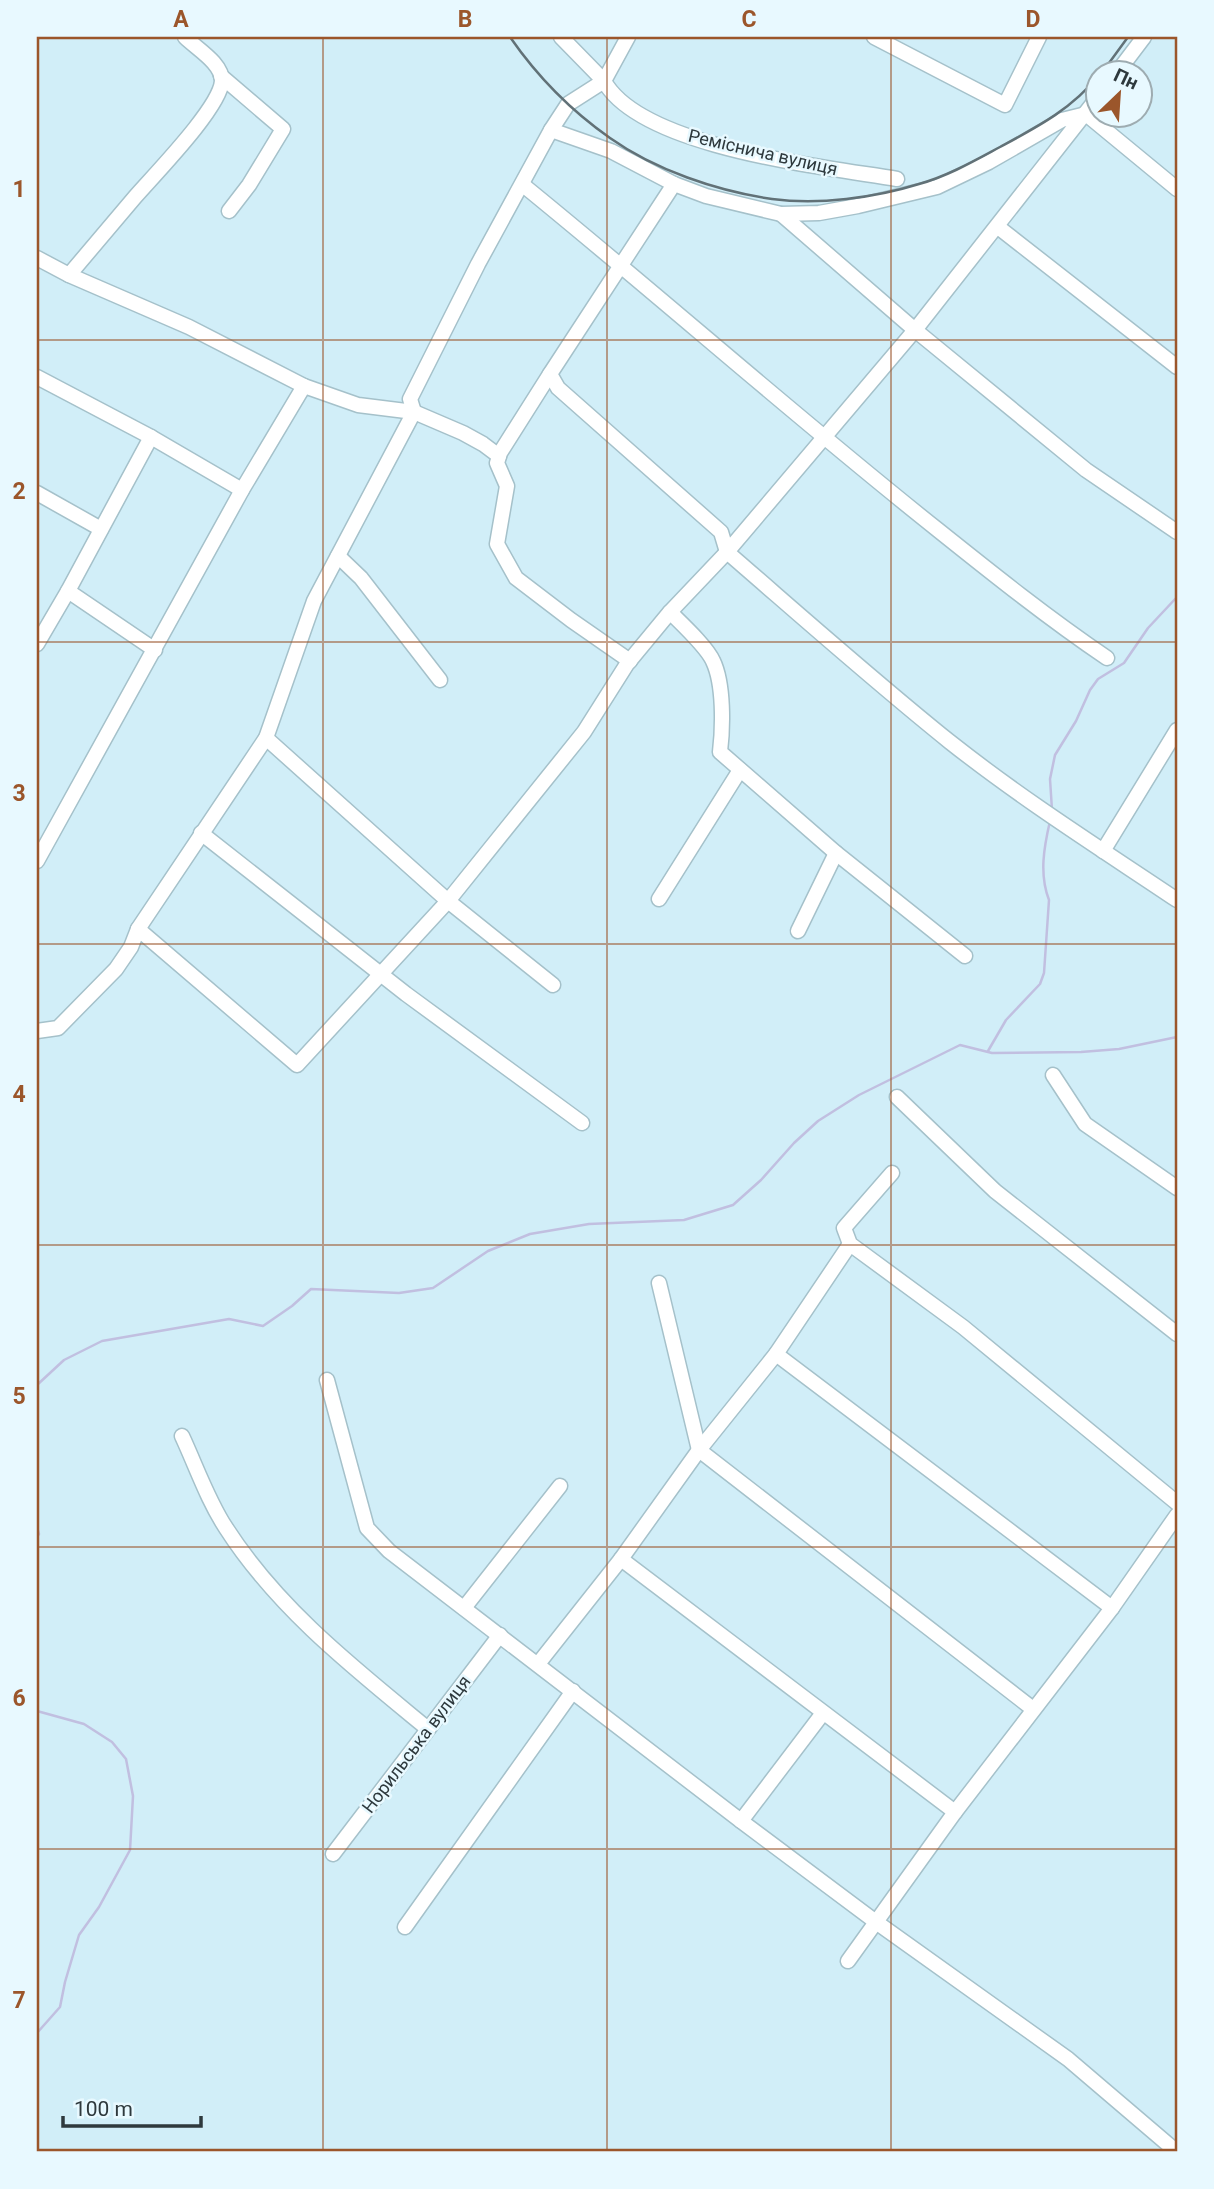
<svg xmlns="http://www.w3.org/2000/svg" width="1214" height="2189" viewBox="0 0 1214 2189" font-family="Roboto,sans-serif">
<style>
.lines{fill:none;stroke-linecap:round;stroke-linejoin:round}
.stream{stroke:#c1bfe0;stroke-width:2.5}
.minor-casing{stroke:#a5c1ca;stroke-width:17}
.minor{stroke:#fff;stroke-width:14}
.rail{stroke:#617177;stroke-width:2.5}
.grid{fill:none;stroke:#9b562b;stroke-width:2;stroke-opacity:0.55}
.labels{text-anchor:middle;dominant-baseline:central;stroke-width:5;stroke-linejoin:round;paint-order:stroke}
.street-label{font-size:18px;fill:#2e393d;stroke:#e8f9ff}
.neatline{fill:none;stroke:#9b562b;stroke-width:2.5}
.grid-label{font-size:23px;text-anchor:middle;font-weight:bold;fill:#9b562b}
</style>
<rect width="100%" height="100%" fill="#d1eef8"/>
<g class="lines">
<g class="stream">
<polyline points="1052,810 1050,779 1055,755 1076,721 1090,690 1098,679 1124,663 1148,628 1177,597"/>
<path d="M 988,1051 L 1006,1020 L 1040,984 L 1044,973 L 1049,900 C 1039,874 1044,847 1050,821"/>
<polyline points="37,1385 64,1360 102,1341 229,1319 263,1326 292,1306 311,1289 399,1293 433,1288 488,1251 530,1234 589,1224 684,1220 733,1205 761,1180 794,1143 818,1121 859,1095 960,1045 992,1053 1081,1052 1119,1049 1177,1037"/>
<polyline points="37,1527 39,1534 37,1537"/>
<polyline points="37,1711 84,1724 112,1742 126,1759 133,1796 130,1850 99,1907 79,1935 65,1982 60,2007 37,2033"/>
</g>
<defs>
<g id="minor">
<path d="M 561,37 L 604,81 C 641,148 826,167 897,179"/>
<polyline points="874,37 1005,105 1039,37"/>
<polyline points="1116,74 1144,37"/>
<polyline points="221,76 283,129 249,185 229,211"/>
<polyline points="551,130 611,151 674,184"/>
<path d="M 523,185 C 662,298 797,418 938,530 C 993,574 1048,618 1107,658"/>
<path d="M 1177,189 L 1086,114 L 1062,120 L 989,162 L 937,187 L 858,206 L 819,213 L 781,214 L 706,196 L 674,184 L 550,374 L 558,388 L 721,532 L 727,552 C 801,616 874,681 950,742 C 1022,799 1101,849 1177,900"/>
<polyline points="781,214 915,330 1086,470 1177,532"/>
<polyline points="998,227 1177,367"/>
<polyline points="37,258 69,275 189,327 304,386"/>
<path d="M 69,275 C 91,249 113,223 135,197 C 154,175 220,108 222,81 C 222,63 197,49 185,37"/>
<polyline points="550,374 500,453 497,463 507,486 497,544 516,578 571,620 630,661"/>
<polyline points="37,377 151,437 242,490"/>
<polyline points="37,493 101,529"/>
<polyline points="338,556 361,578 440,680"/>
<polyline points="68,591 155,650"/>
<path d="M 670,612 C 682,624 707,647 713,661 C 724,684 723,727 720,752 L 836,853 L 965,956"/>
<polyline points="37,644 68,591 151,437"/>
<polyline points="266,738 448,901 553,985"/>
<polyline points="201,833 406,994 582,1123"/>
<polyline points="1103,851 1177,730"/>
<polyline points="37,861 242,490 304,386 358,405 414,412 463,433 483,444 499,456"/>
<polyline points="659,899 740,770"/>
<polyline points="138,929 297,1065 448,901 584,732 627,664 670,612 727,552 915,330 1098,97"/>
<polyline points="798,931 836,853"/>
<polyline points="37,1031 58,1028 116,969 131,947 138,929 266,738 314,601 414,412 410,399 478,264 551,130 568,104 604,81 628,37"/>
<polyline points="1053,1075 1085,1124 1177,1188"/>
<polyline points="897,1097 995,1191 1177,1334"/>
<polyline points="892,1173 844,1228 850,1244 963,1327 1177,1503"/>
<polyline points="659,1283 699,1450 1033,1709"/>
<polyline points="776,1354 1112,1608"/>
<polyline points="327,1380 367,1528 389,1551 741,1821 876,1922 1068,2059 1177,2152"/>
<path d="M 182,1436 C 196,1466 208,1501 226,1528 C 278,1609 355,1669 428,1729"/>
<polyline points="621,1559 955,1812"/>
<polyline points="464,1608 560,1486"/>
<polyline points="538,1664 621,1559 699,1450 776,1354 850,1244"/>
<polyline points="741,1821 823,1713"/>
<polyline points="333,1854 500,1635"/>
<polyline points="405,1927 573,1691"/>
<polyline points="848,1961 955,1812 1112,1608 1177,1515"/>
</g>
</defs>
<use href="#minor" class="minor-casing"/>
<use href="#minor" class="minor"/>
<g class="rail">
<path d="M 510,37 C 537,76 570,110 610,138 C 655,170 717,191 772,199 C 819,205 874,198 919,184 C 948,176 974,161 1000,147 C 1037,127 1072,109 1098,76"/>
<polyline points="1101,74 1128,37"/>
</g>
</g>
<path class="grid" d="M 323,37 L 323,2152M 607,37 L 607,2152M 891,37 L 891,2152M 37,340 L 1177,340M 37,642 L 1177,642M 37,944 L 1177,944M 37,1245 L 1177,1245M 37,1547 L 1177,1547M 37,1849 L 1177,1849"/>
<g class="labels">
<g class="street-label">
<text transform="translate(763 152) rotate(13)">Реміснича вулиця</text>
<text transform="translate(416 1744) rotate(-53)">Норильська вулиця</text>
</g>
</g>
<rect width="1214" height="2189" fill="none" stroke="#e8f9ff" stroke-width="77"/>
<g transform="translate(1119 94) rotate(25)"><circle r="33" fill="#e8f9ff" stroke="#9eacb1" stroke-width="2"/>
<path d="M0-5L12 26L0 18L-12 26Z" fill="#9b562b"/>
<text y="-10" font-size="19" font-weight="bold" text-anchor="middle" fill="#2e393d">Пн</text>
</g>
<path d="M63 2116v10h138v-10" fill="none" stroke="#2e393d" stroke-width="3.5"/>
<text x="74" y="2116" font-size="21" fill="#2e393d" stroke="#e8f9ff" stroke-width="5" paint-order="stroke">100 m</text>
<rect x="38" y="38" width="1138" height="2112" class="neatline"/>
<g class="grid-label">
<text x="181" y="27">A</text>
<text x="465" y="27">B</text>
<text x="749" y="27">C</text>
<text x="1033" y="27">D</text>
<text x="19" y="197">1</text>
<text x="19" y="499">2</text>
<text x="19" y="801">3</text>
<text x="19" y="1102">4</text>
<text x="19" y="1404">5</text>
<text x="19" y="1706">6</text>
<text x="19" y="2008">7</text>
</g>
</svg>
